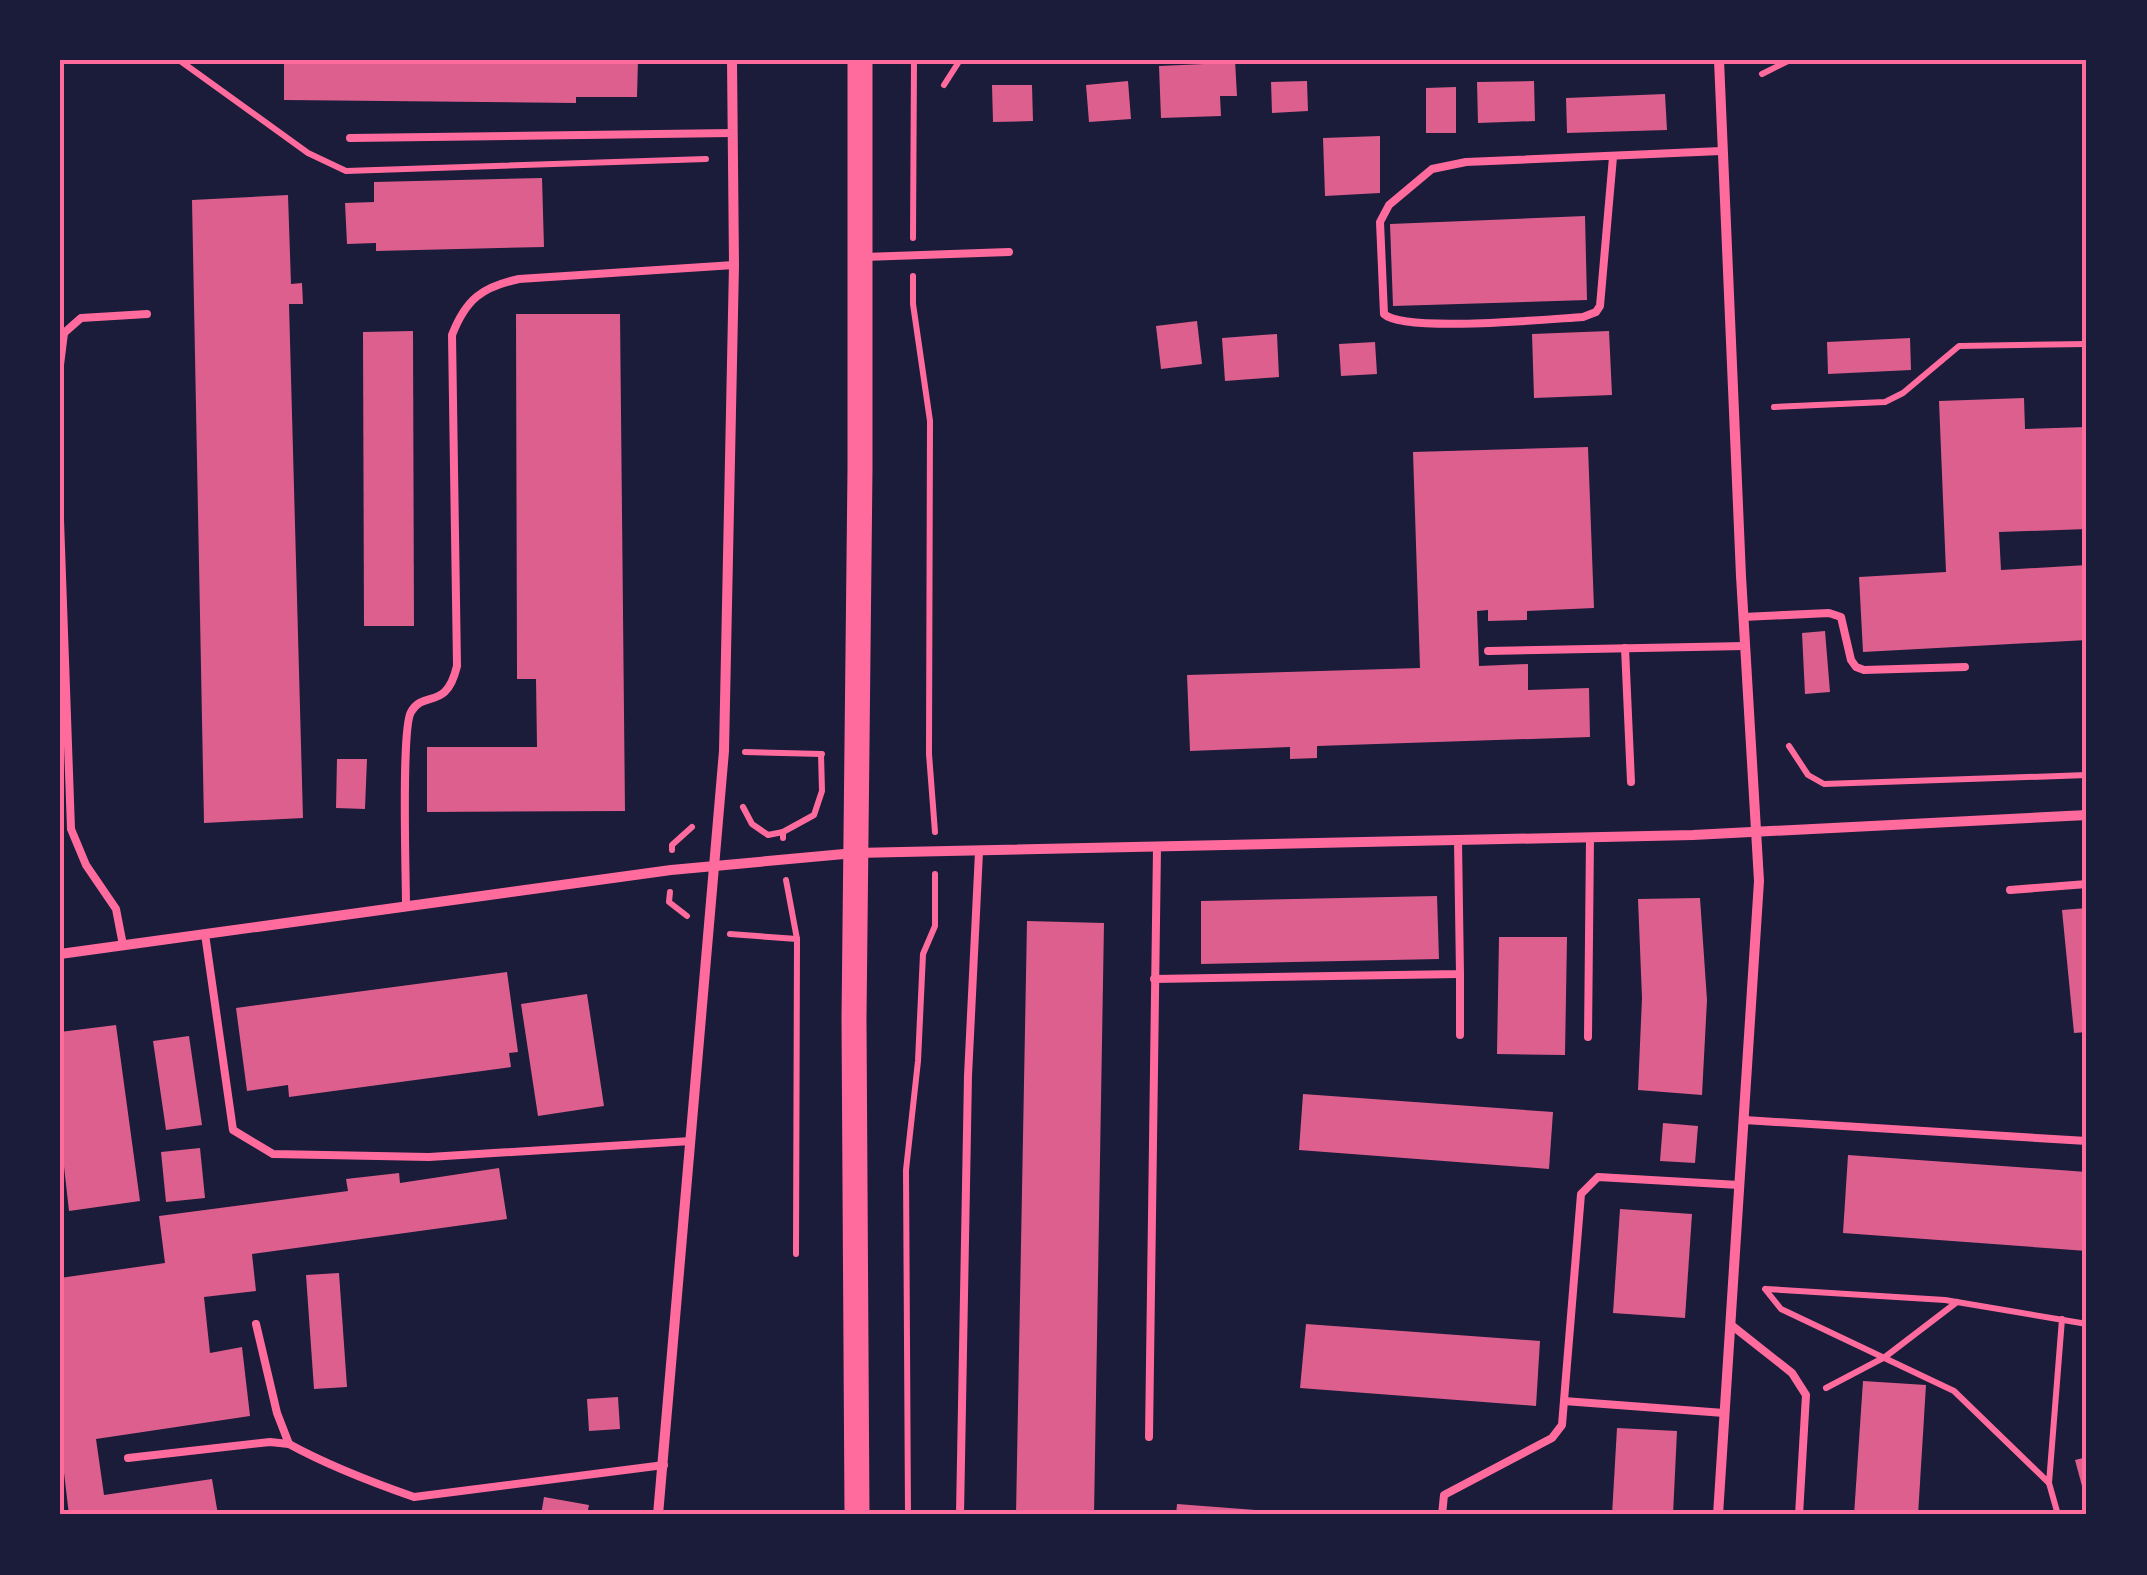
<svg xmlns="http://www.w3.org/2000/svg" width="2147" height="1575" viewBox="0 0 2147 1575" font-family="'Space Grotesk',sans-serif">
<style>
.building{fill:#dd5f8e}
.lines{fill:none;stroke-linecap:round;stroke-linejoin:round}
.path{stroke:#ff6b9d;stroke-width:6}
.service{stroke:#ff6b9d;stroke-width:8}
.minor{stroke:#ff6b9d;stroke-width:10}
.primary{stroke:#ff6b9d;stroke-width:25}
.neatline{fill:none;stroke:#ff6b9d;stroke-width:4}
</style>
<rect width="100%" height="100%" fill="#1b1b3a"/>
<g class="building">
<polygon points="284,60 638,60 637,97 576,97 576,103 284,100"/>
<polygon points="1204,60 1235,60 1237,96 1220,96 1221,116 1161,118 1159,66 1204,64"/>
<polygon points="1128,81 1131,119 1089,122 1086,85"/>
<polygon points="1307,81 1308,111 1272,113 1271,82"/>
<polygon points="1534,81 1535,121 1478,123 1477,82"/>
<polygon points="992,85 1032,85 1033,121 993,122"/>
<polygon points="1456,87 1456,133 1426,133 1426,88"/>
<polygon points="1665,94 1667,130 1567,133 1566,98"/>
<polygon points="1380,136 1380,193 1325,196 1323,138"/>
<polygon points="542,178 544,247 376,251 376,243 347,244 345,203 374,202 374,182"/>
<polygon points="288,195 291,284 302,283 303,304 289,304 303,818 204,823 192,200"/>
<polygon points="1585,216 1587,300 1393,306 1390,224"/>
<polygon points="516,314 620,314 625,811 427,812 427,747 537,747 536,679 517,679"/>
<polygon points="1197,321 1202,364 1161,369 1156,326"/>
<polygon points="413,331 414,626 364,626 363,332"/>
<polygon points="1609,331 1612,395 1534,398 1532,334"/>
<polygon points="1277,334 1279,377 1225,381 1222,338"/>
<polygon points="1910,338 1911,370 1828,374 1827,342"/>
<polygon points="1375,342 1377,374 1341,376 1339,344"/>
<polygon points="2024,398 2025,429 2087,427 2087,529 1999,532 2001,570 2087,565 2087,640 1863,652 1859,577 1946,572 1939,401"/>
<polygon points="1588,447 1594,608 1527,611 1527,620 1488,621 1488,610 1477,611 1479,666 1528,664 1528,690 1589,688 1590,737 1317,746 1317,758 1290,759 1290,747 1190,751 1187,675 1420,668 1413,452"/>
<polygon points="1825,631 1830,692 1805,694 1802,633"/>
<polygon points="337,759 367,759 365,809 336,808"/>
<polygon points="1437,896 1439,959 1201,964 1201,901"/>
<polygon points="1700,898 1707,1000 1702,1095 1638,1090 1642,998 1638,899"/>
<polygon points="2087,908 2087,1032 2074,1033 2062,910"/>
<polygon points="1027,921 1104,923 1094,1515 1016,1515"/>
<polygon points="1499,937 1567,937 1565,1055 1497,1054"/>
<polygon points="507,972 518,1052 509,1053 511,1067 289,1097 288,1085 247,1091 236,1008"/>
<polygon points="587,994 604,1106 538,1116 521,1004"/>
<polygon points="116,1025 140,1201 69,1211 60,1131 60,1099 63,1099 60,1032"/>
<polygon points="189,1036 202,1125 166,1130 153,1041"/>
<polygon points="1303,1094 1553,1112 1549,1169 1299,1150"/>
<polygon points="1663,1123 1698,1126 1695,1163 1660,1161"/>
<polygon points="200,1148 205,1198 166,1202 161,1152"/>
<polygon points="1848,1155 2087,1172 2087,1251 1843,1233"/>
<polygon points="499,1168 507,1219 252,1254 256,1291 204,1297 210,1353 242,1347 250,1416 96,1439 104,1495 212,1479 218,1515 69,1515 60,1439 60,1278 165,1263 159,1216 348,1191 346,1179 399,1173 400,1183"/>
<polygon points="1620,1209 1692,1214 1685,1318 1613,1313"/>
<polygon points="339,1273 347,1387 314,1389 306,1275"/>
<polygon points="1306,1324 1540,1341 1536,1406 1300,1388"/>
<polygon points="1863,1381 1926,1385 1918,1515 1854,1515"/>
<polygon points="618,1397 620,1429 589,1431 587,1399"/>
<polygon points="1617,1428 1677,1431 1673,1515 1612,1515"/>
<polygon points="2087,1457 2087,1501 2086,1501 2075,1460"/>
<polygon points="544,1497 589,1505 587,1515 541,1515"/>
<polygon points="1177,1504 1283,1512 1283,1515 1176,1515"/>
</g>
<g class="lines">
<g class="path">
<polyline points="179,60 308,153 346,171 706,159"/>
<polyline points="1762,74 1790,60"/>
<polyline points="944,85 960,60"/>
<polyline points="913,238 914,60"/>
<polyline points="913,276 913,304 930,421 929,754 935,832"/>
<polyline points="1774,407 1885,402 1903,393 1959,346 2087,344"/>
<polyline points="1789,746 1808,775 1824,784 2087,775"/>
<polyline points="745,752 822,754"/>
<polyline points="743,807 752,824 768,835 783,832"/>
<polyline points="783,838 783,832 814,815 822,791 821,754"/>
<polyline points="672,850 672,845 692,827"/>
<polyline points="786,880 797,939 796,1254"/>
<polyline points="670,892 669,902 687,916"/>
<polyline points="730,934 797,939"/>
<polyline points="1765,1289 1781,1309 1954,1391 2049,1483 2062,1319"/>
<polyline points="1766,1289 1945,1300 2087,1324"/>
<polyline points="1826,1388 1885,1357 1957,1302"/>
<polyline points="2049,1483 2058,1515"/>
<polyline points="908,1515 906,1170 918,1061 923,954 935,926 935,874"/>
</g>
<g class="service">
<polyline points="350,138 732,133"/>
<path d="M 1613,157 L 1600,306 L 1596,312 L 1583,317 C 1549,319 1404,333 1384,314 L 1380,222 L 1389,205 L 1432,169 L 1466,162 L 1721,151"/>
<polyline points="864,257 1009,252"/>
<polyline points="60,365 64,333 81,318 147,314"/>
<polyline points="60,520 71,829 86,865 116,909 123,945"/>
<polyline points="1743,617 1829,613 1841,617 1851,660 1856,667 1864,670 1965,667"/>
<polyline points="1625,648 1631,782"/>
<polyline points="1488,651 1745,646"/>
<polyline points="2010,890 2087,884"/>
<path d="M 406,906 C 406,876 401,729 411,712 C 424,689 446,712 457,666 L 452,335 C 466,299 482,287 519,279 L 734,265"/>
<polyline points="205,934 233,1130 273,1154 429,1157 691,1141"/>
<polyline points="1460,974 1460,1035"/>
<polyline points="1154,979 1460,974 1458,841"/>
<polyline points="1588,1037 1590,838"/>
<polyline points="1744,1120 2087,1141"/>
<path d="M 256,1324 L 277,1413 L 289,1444 C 329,1466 371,1482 414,1497 L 664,1465"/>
<polyline points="1730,1324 1792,1373 1806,1395 1799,1515"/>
<polyline points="1564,1401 1724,1413"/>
<polyline points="1149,1437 1157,848"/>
<polyline points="128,1458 270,1442 289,1444"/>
<polyline points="960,1515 968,1076 979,852"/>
<polyline points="1442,1515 1444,1495 1552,1438 1562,1425 1581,1194 1598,1177 1739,1185"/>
</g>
<g class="minor">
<polyline points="60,954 671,870 855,853 1693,835 2087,815"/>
<polyline points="658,1515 724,751 734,265 732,60"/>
<polyline points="1718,1515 1759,881 1741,576 1719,60"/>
</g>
<polyline class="primary" points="857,1515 854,1019 860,469 860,60"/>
</g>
<rect width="2147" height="1575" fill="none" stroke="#1b1b3a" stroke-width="125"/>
<rect x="62" y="62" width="2022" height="1450" class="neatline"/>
</svg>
